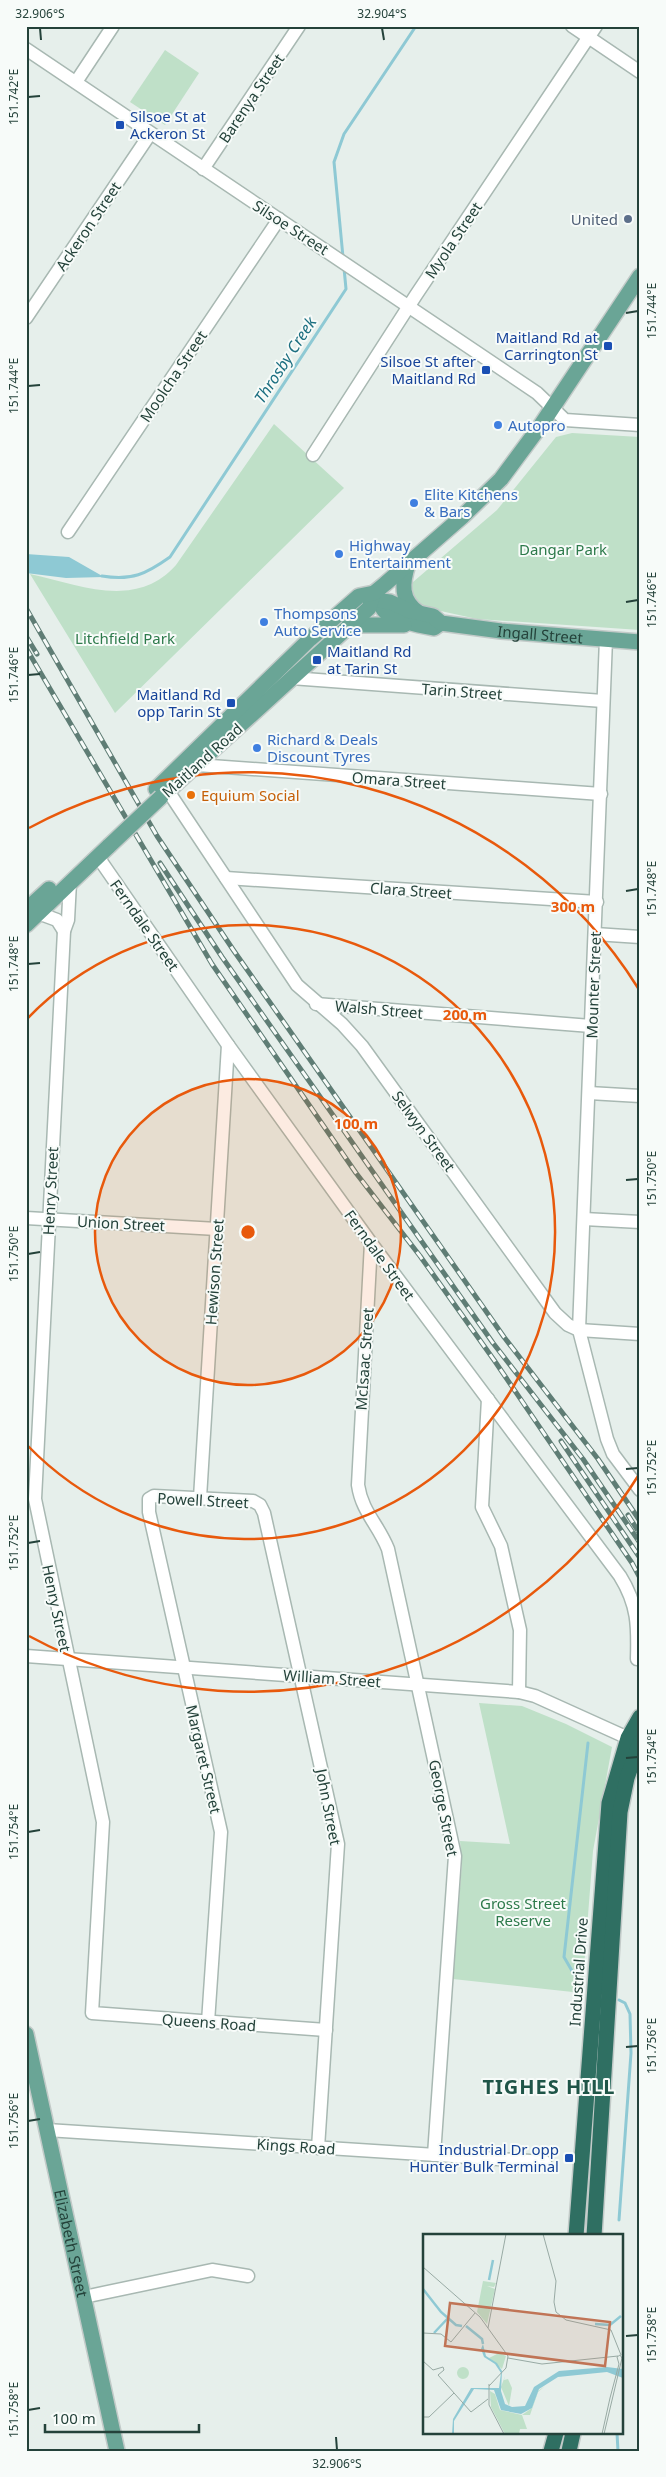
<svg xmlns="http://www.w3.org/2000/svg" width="666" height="2477" viewBox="0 0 666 2477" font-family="'Noto Sans',sans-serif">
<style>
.green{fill:#bfe0c8}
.water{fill:#8ec9d4}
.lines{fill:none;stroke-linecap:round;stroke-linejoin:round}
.stream{stroke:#8ec9d4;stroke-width:3}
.minor-casing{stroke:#a8b8b2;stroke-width:15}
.major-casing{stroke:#c2cac8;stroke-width:18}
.highway-casing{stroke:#c2cac8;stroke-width:18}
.minor{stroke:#fff;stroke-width:12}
.major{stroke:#6aa596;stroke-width:15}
.highway{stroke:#2f6f62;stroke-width:15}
.rail-casing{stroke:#5f7d75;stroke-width:5}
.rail{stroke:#f7fbf9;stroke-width:3;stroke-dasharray:9;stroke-linecap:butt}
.major-bridge-casing{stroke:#c2cac8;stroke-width:18;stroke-linecap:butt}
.major-bridge{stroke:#6aa596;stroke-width:15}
.ticks{fill:none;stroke:#24423a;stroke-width:2}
.ring{fill:none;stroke:#e8590c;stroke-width:2.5}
.transit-dot{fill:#1a4fb4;stroke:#f7fbf9;stroke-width:2}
.service-dot{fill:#5c6f8a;stroke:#f7fbf9;stroke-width:2}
.shop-dot{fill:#3f7fe0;stroke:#f7fbf9;stroke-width:2}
.food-dot{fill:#e8710a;stroke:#f7fbf9;stroke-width:2}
.labels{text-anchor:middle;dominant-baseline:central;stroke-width:4;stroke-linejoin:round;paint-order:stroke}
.street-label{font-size:15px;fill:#24423a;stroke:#f7fbf9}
.transit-label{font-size:15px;fill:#164399;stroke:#f7fbf9;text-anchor:end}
.service-label{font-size:15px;fill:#4e5e75;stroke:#f7fbf9;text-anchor:end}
.shop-label{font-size:15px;fill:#366cbe;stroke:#f7fbf9;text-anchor:start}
.park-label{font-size:15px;fill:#2d7a4b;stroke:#f7fbf9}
.food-label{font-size:15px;fill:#c56008;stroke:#f7fbf9;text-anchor:start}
.water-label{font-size:16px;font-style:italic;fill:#1c6f80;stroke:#f7fbf9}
.district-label{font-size:20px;font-weight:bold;letter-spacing:1px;fill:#1f5548;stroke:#f7fbf9}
.inset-river{fill:none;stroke:#8ec9d4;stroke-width:2.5}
.inset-road{fill:none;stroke:#98aaa4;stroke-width:1}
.view{fill:#c07456;fill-opacity:0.15;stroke:#c07456;stroke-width:2.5}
.inset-edge{fill:none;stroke:#24423a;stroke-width:2.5}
.centre{fill:#e8590c;stroke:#f7fbf9;stroke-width:2.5}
.ring-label{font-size:15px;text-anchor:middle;font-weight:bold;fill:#e8590c;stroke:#f7fbf9;stroke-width:4;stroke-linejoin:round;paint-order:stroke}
.neatline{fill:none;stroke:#24423a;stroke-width:2}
.ticks-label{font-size:12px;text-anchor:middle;fill:#24423a}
</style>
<rect width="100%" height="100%" fill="#e6efeb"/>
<g class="green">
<polygon points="165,50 199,73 165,125 130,102"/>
<path d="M 274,424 L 344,488 L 115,713 L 30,574 C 80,585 136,610 176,565 Z"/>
<polygon points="572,433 640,437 640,630 477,619 418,606 411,592 413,582 497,510 556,437"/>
<polygon points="479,1703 522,1706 566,1724 612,1747 593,1851 582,1993 453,1979 462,1863 460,1841 510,1844"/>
</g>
<polygon class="water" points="26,554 69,557 104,577 66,578 26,573"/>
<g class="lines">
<g class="stream">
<polyline points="343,257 334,162 344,134 416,26"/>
<path d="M 102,576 C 132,581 146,574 170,557 L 346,289 L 344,268"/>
<polyline points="579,1983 564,1957 588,1743"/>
<polyline points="619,2220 631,2053 630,2014 625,2003 619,2000"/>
<polyline points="617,2433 618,2451"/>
</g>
<defs>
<g id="minor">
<polyline points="572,26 640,72"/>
<polyline points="26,49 537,393 565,420 640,425"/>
<polyline points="76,82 113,26"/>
<polyline points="203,169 299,26"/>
<polyline points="26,318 150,134"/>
<polyline points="313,455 416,295 596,26"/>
<polyline points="68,532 279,219"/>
<polyline points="606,639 579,1330 607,1439 613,1454 640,1490"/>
<polyline points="291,678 603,701"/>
<polyline points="197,765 601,794"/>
<polyline points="168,791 297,985 342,1024 362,1046 555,1313 568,1325 579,1330 640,1334"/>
<path d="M 98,857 L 228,1045 L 371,1243 L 620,1576 C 638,1605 638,1626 637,1659"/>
<polyline points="226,878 597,902"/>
<polyline points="70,882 68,920 64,931 35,1499 103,1822 92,2013 326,2030"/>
<polyline points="38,913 57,920 64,931"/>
<polyline points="595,934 640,937"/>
<polyline points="316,1004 591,1026"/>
<polyline points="589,1093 640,1096"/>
<polyline points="26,1218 217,1229"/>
<polyline points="584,1219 640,1222"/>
<path d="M 371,1243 L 358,1485 C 362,1512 378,1524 388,1549 L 455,1856 L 434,2155"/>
<polyline points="488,1399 482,1507 501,1546 520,1630 519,1692"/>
<polyline points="200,1498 228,1045"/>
<polyline points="26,1656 519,1692 535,1696 628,1738"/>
<polyline points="208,2022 221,1832 149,1512 149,1499 154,1496 253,1501 260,1505 264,1513 338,1844 318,2148"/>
<polyline points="47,2130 545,2162"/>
<polyline points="84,2297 212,2270 248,2276"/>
</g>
<g id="major">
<path d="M 408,564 C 402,583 400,600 419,613"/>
<path d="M 376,595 C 381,600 380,603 383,609 C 389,620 423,626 434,628 L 441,623"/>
<path id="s1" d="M 382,601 L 390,602 L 410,611 L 433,616 L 441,623 L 501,631 L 640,642"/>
<polyline points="349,625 404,625"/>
<polyline points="171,788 369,608 374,593"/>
<polyline points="156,789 310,639 359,596 374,593 385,584 463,516 501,479 541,425 640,276"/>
<polyline points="26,910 49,889"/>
<polyline points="26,925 109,846"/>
<path id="s2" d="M 26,2034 L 117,2451"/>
</g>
<g id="highway">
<polyline points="576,2236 609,1803 628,1738 640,1717"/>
<polyline points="594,2236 620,1812 627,1778 640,1742"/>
<polyline points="551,2451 556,2433"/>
<polyline points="569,2451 573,2433"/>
</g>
</defs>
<use href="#minor" class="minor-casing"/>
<use href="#major" class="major-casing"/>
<use href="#highway" class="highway-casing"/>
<use href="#minor" class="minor"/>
<use href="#major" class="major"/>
<use href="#highway" class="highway"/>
<defs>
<g id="rail">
<polyline points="26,608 157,836 234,951 504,1337 598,1459 640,1521"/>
<polyline points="26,636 37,654"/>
<polyline points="26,648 212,964 356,1173 420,1256 494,1360 632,1563 640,1578"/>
<polyline points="160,863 222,957 493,1343 583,1459 640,1543"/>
<polyline points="561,1441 640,1558"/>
<polyline points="628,1515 640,1534"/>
</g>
</defs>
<use href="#rail" class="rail-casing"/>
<use href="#rail" class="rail"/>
<defs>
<polyline id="major-bridge" points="109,846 161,797"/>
</defs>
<use href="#major-bridge" class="major-bridge-casing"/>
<use href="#major-bridge" class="major-bridge"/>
</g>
<path class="ticks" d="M 40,28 L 41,40M 382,28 L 384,40M 28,97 L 40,96M 626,313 L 638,311M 28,386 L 40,385M 626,602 L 638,600M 28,675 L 40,674M 626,891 L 638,889M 28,964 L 40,963M 626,1180 L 638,1179M 28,1254 L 40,1252M 626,1469 L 638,1468M 28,1543 L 40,1541M 626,1758 L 638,1757M 28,1832 L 40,1830M 626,2047 L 638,2046M 28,2121 L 40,2119M 626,2336 L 638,2335M 28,2410 L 40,2408M 336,2437 L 337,2450"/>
<circle cx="248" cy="1232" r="153" fill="#e8590c" fill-opacity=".12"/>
<g class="ring">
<circle cx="248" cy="1232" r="153"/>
<path d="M27 1019A307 307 0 1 1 27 1445"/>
<path d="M638 1476A460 460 0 0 1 29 1636M29 828A460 460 0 0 1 638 988"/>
</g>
<g class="transit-dot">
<rect x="115" y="120" width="10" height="10" rx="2.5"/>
<rect x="603" y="341" width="10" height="10" rx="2.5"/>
<rect x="481" y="365" width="10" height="10" rx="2.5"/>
<rect x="312" y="655" width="10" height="10" rx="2.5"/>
<rect x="226" y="698" width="10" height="10" rx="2.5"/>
<rect x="564" y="2153" width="10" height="10" rx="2.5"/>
</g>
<circle class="service-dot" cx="628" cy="219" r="5"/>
<g class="shop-dot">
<circle cx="498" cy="425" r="5"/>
<circle cx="414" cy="503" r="5"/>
<circle cx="339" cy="554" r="5"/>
<circle cx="264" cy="622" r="5"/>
<circle cx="257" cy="748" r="5"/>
</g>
<circle class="food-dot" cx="191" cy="795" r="5"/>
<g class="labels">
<g class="street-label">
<text transform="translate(251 98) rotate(-56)">Barenya Street</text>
<text transform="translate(88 226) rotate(-56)">Ackeron Street</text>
<text transform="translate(291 227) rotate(33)">Silsoe Street</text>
<text transform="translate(453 240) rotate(-56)">Myola Street</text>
<text transform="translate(173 376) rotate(-56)">Moolcha Street</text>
<text stroke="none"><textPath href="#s1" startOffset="164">Ingall Street</textPath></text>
<text transform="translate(462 691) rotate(4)">Tarin Street</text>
<text transform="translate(202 760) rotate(-42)">Maitland Road</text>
<text transform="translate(399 780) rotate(4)">Omara Street</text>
<text transform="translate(411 890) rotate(4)">Clara Street</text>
<text transform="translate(145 925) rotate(55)">Ferndale Street</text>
<text transform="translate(593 985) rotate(-88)">Mounter Street</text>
<text transform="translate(379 1009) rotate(5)">Walsh Street</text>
<text transform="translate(424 1131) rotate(54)">Selwyn Street</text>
<text transform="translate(50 1191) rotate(-87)">Henry Street</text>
<text transform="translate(121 1223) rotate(3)">Union Street</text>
<text transform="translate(380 1255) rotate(54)">Ferndale Street</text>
<text transform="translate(214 1272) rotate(-86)">Hewison Street</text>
<text transform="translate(364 1359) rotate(-86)">McIsaac Street</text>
<text transform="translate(203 1500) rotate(3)">Powell Street</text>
<text transform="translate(57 1608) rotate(78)">Henry Street</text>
<text transform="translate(332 1678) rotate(4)">William Street</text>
<text transform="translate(204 1759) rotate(77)">Margaret Street</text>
<text transform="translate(329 1807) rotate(79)">John Street</text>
<text transform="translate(444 1808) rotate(79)">George Street</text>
<text transform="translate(578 1972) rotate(-86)">Industrial Drive</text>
<text transform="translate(209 2022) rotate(4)">Queens Road</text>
<text transform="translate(296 2146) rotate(4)">Kings Road</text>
<text stroke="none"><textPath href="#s2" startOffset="214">Elizabeth Street</textPath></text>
</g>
<g class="transit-label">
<text x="130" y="116" text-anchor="start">Silsoe St at<tspan x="130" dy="17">Ackeron St</tspan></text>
<text x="598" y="337">Maitland Rd at<tspan x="598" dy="17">Carrington St</tspan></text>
<text x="476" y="361">Silsoe St after<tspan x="476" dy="17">Maitland Rd</tspan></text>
<text x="327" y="651" text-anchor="start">Maitland Rd<tspan x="327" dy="17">at Tarin St</tspan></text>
<text x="221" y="694">Maitland Rd<tspan x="221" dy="17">opp Tarin St</tspan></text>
<text x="559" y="2149">Industrial Dr opp<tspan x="559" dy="17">Hunter Bulk Terminal</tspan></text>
</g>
<g class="service-label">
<text x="618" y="219">United</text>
</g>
<g class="shop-label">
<text x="508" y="425">Autopro</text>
<text x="424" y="494">Elite Kitchens<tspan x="424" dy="17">&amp; Bars</tspan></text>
<text x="349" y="545">Highway<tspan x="349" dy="17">Entertainment</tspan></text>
<text x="274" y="613">Thompsons<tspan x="274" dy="17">Auto Service</tspan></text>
<text x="267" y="739">Richard &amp; Deals<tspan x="267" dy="17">Discount Tyres</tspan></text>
</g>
<g class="park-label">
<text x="563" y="549">Dangar Park</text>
<text x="125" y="638">Litchfield Park</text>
<text x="523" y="1903">Gross Street<tspan x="523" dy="17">Reserve</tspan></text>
</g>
<g class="food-label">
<text x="201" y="795">Equium Social</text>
</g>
<g class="water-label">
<text transform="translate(285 360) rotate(-57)">Throsby Creek</text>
</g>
<g class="district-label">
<text x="549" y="2086">TIGHES HILL</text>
</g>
</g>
<g transform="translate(423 2234)">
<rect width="200" height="200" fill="#e6efeb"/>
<path d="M 60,47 L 73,49 L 71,53 L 64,52 L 72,55 L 64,90 L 54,78 ZM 76,119 L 83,122 L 79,135 L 66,124 ZM34 139a6 6 0 1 1 12 0a6 6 0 1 1-12 0ZM 82,142 L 81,146 L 85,145 L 89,154 L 86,172 L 78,153 ZM 122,152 L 115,158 L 107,181 L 99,181 L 104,195 L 97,195 L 96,200 L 82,200 L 68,173 L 67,157 L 72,160 L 77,176 L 99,181 L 109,174 L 115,157 Z" fill="#bfe0c8"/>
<path d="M 60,110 L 63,122 L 74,129 L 79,137 L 78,157 L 82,170 L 89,173 L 102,172 L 111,153 L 136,137 L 184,133 L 200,135 L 200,144 L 184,138 L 135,143 L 116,155 L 109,174 L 98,180 L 78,176 L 71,156 L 51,155 L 31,187 L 31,200 L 29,200 L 30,185 L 48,154 L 76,154 L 78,139 L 72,130 L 61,123 L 58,115 Z" fill="#8ec9d4"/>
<path class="inset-river" d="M 66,46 L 70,26M 0,55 L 18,78 L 33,91 L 39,92M 172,90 L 187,91 L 198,82M 43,92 L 59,105 L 60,110M 11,99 L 25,84"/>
<path class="inset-road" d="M 120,0 L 133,47 L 131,68 L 133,78 L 143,86 L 188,96 L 198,121M 0,33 L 57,83 L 85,122 L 83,134 L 66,152M 65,94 L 83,0M 0,99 L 18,100 L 28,108 L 52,79M 85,124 L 119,130 L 195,122M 0,127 L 10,136 L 20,133 L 21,136 L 15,141 L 48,178 L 65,165M 66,150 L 66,171 L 81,200M 0,183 L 6,183 L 31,159M 179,200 L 187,164 L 196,130 L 194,123 L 197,121 L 199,124 L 181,200"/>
<path class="view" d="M 27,69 L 187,88 L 182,132 L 22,112 Z"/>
<rect width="200" height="200" class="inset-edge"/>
</g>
<circle cx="248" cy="1232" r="8" class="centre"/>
<g class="ring-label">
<text x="573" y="912">300 m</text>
<text x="465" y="1020">200 m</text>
<text x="356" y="1129">100 m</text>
</g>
<rect width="666" height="2477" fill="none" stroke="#f7fbf9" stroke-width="55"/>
<path d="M45 2424v8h154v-8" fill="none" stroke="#24423a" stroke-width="2.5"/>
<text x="52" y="2424" font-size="15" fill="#24423a" stroke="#f7fbf9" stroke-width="4" paint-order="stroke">100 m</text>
<rect x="28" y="28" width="610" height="2422" class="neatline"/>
<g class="ticks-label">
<text x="40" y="18">32.906°S</text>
<text x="382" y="18">32.904°S</text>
<text transform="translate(14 97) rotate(-90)" y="4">151.742°E</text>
<text transform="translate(652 311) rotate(-90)" y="4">151.744°E</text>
<text transform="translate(14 386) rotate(-90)" y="4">151.744°E</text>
<text transform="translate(652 600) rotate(-90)" y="4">151.746°E</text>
<text transform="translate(14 675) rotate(-90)" y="4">151.746°E</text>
<text transform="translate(652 889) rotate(-90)" y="4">151.748°E</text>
<text transform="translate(14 964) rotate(-90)" y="4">151.748°E</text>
<text transform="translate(652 1179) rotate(-90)" y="4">151.750°E</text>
<text transform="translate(14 1254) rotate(-90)" y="4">151.750°E</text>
<text transform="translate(652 1468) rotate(-90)" y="4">151.752°E</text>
<text transform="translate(14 1543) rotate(-90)" y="4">151.752°E</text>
<text transform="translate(652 1757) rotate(-90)" y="4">151.754°E</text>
<text transform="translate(14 1832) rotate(-90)" y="4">151.754°E</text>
<text transform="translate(652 2046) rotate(-90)" y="4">151.756°E</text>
<text transform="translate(14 2121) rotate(-90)" y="4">151.756°E</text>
<text transform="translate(652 2335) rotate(-90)" y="4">151.758°E</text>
<text transform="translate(14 2410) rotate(-90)" y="4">151.758°E</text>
<text x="337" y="2468">32.906°S</text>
</g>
</svg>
